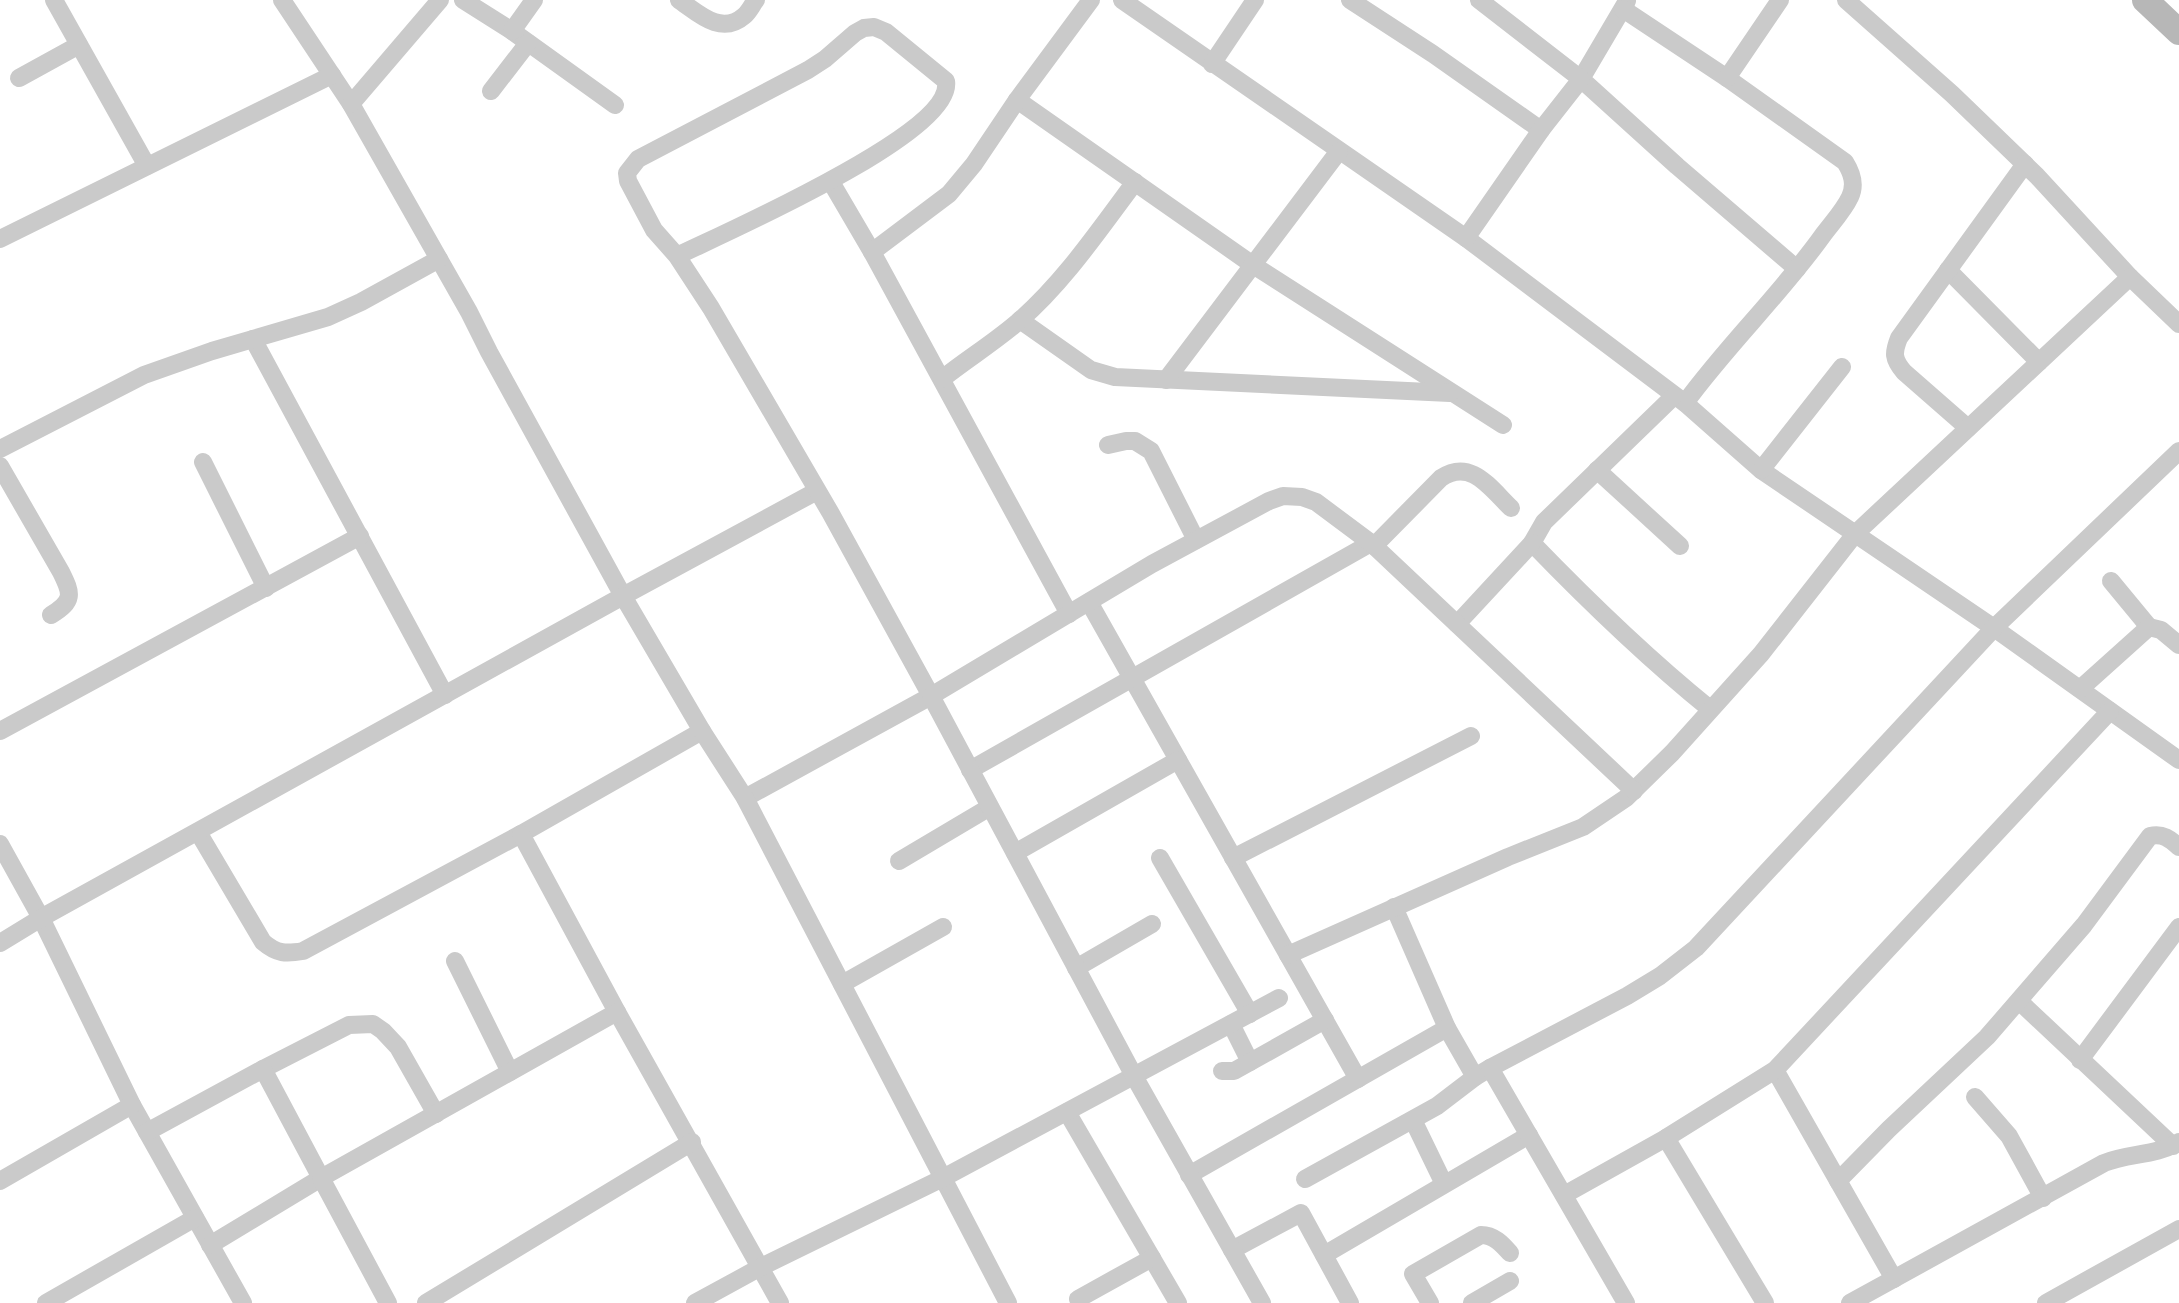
<svg xmlns="http://www.w3.org/2000/svg" width="2179" height="1303" viewBox="0 0 2179 1303" font-family="'Roboto Condensed',sans-serif">
<style>
.lines{fill:none;stroke-linecap:round;stroke-linejoin:round}
.street{stroke:#cacaca;stroke-width:18}
.secondary{stroke:#b7b7b7;stroke-width:26}
</style>
<rect width="100%" height="100%" fill="#fff"/>
<g class="lines">
<g class="street">
<polyline points="54,0 147,166"/>
<polyline points="282,0 351,104 469,312 489,352 623,596 817,491"/>
<polyline points="463,0 512,31 615,105"/>
<path d="M 679,0 C 698,13 721,36 744,16 C 749,12 752,5 756,0"/>
<polyline points="1122,0 1466,238 1685,403 1761,470 1994,628 2179,760"/>
<polyline points="1350,0 1433,54 1541,130"/>
<polyline points="1846,0 1952,94 2037,176 2130,277"/>
<polyline points="1627,1 1581,79 1677,166 1797,269"/>
<path d="M 1623,9 L 1727,78 L 1845,162 C 1852,173 1856,184 1850,197 C 1844,210 1832,223 1823,235 C 1781,294 1728,344 1685,403"/>
<polyline points="512,31 534,0"/>
<polyline points="1212,64 1255,0"/>
<polyline points="19,78 79,45"/>
<polyline points="1727,78 1780,0"/>
<polyline points="491,91 528,43"/>
<polyline points="1017,100 1253,265 1503,425"/>
<polyline points="351,104 440,0"/>
<polyline points="831,182 872,252 1069,614"/>
<polyline points="1466,238 1541,130 1581,79 1479,0"/>
<polyline points="0,239 332,75"/>
<polyline points="872,252 949,194 974,164 1017,100 1091,0"/>
<path d="M 677,256 C 722,234 955,133 946,81 L 886,32 L 874,27 L 864,28 L 855,33 L 825,59 L 808,70 L 638,159 L 627,173 L 628,181 L 654,230 L 677,256 L 711,308 L 830,512 L 931,696 L 745,798"/>
<polyline points="1948,270 2039,362"/>
<polyline points="1020,320 1091,370 1115,377 1450,393"/>
<polyline points="253,339 445,695"/>
<path d="M 942,379 C 967,359 995,342 1019,321 C 1064,282 1099,230 1135,182"/>
<polyline points="1166,380 1339,151"/>
<path d="M 1674,396 L 1544,522 L 1532,543 C 1588,601 1647,658 1710,709"/>
<path d="M 1968,428 L 1904,372 C 1893,359 1893,353 1899,338 L 2025,164"/>
<polyline points="1108,445 1126,441 1135,441 1151,451 1196,540"/>
<polyline points="0,449 144,375 212,351 328,317 361,302 439,259"/>
<polyline points="203,462 266,588"/>
<path d="M 0,466 L 61,572 C 72,594 74,601 51,615"/>
<polyline points="1597,470 1680,546"/>
<polyline points="1761,470 1842,367"/>
<path d="M 1374,546 L 1441,478 C 1471,458 1490,488 1511,508"/>
<polyline points="2111,581 2149,627"/>
<polyline points="1089,602 1358,1079"/>
<polyline points="1457,624 1532,543"/>
<polyline points="2080,689 2149,627 2161,630 2179,645"/>
<polyline points="0,731 360,536"/>
<polyline points="970,770 1371,543"/>
<path d="M 198,832 L 263,942 C 277,954 286,954 303,951 L 521,834 L 702,731"/>
<polyline points="521,834 617,1012 780,1303"/>
<polyline points="0,844 41,918 132,1105 243,1303"/>
<polyline points="1015,853 1178,760"/>
<polyline points="1160,858 1250,1014"/>
<polyline points="1233,858 1471,736"/>
<polyline points="899,861 990,807"/>
<polyline points="1394,907 1447,1028"/>
<polyline points="0,943 41,918 623,596 702,731 745,798 1008,1303"/>
<polyline points="1288,955 1508,857 1583,827 1626,798 1672,753 1761,654 1855,534 2130,277 2179,324"/>
<polyline points="455,961 510,1072"/>
<polyline points="1076,968 1152,924"/>
<polyline points="842,984 943,927"/>
<polyline points="2019,1001 2173,1146"/>
<polyline points="1231,1024 1250,1062"/>
<polyline points="2080,1060 2179,927"/>
<polyline points="263,1069 349,1025 373,1024 383,1031 398,1047 436,1114"/>
<polyline points="1775,1070 1894,1279"/>
<polyline points="1222,1071 1234,1071 1325,1020"/>
<polyline points="1975,1097 2009,1136 2043,1198"/>
<polyline points="1067,1112 1178,1303"/>
<polyline points="1413,1120 1444,1184"/>
<polyline points="147,1132 263,1069 321,1178 210,1245"/>
<polyline points="1666,1138 1765,1303"/>
<polyline points="1189,1175 1447,1028 1475,1077 1490,1068"/>
<polyline points="1305,1179 1437,1106 1475,1077"/>
<polyline points="0,1181 132,1105"/>
<path d="M 1838,1181 L 1889,1129 L 1987,1037 L 2084,925 L 2150,836 C 2163,833 2170,839 2179,847"/>
<polyline points="1564,1195 1666,1138 1775,1070 2110,711"/>
<polyline points="1232,1250 1301,1213 1350,1303"/>
<polyline points="1324,1255 1529,1135"/>
<polyline points="1078,1299 1152,1258"/>
<polyline points="46,1303 195,1218"/>
<polyline points="388,1303 321,1178 617,1012"/>
<polyline points="426,1303 692,1142"/>
<polyline points="695,1303 761,1267 943,1178 1279,998"/>
<polyline points="1262,1303 1134,1076 931,696 1152,564 1269,501 1283,496 1302,497 1316,502 1371,543 1634,791"/>
<path d="M 1430,1303 L 1413,1274 L 1481,1235 C 1494,1235 1502,1244 1510,1253"/>
<polyline points="1472,1303 1510,1281"/>
<polyline points="1626,1303 1490,1068 1627,996 1660,976 1696,948 1994,628 2179,451"/>
<path d="M 1850,1303 L 2104,1163 C 2129,1153 2155,1156 2179,1142"/>
<polyline points="2046,1303 2179,1229"/>
</g>
<polyline class="secondary" points="2145,0 2179,32"/>
</g>
</svg>
